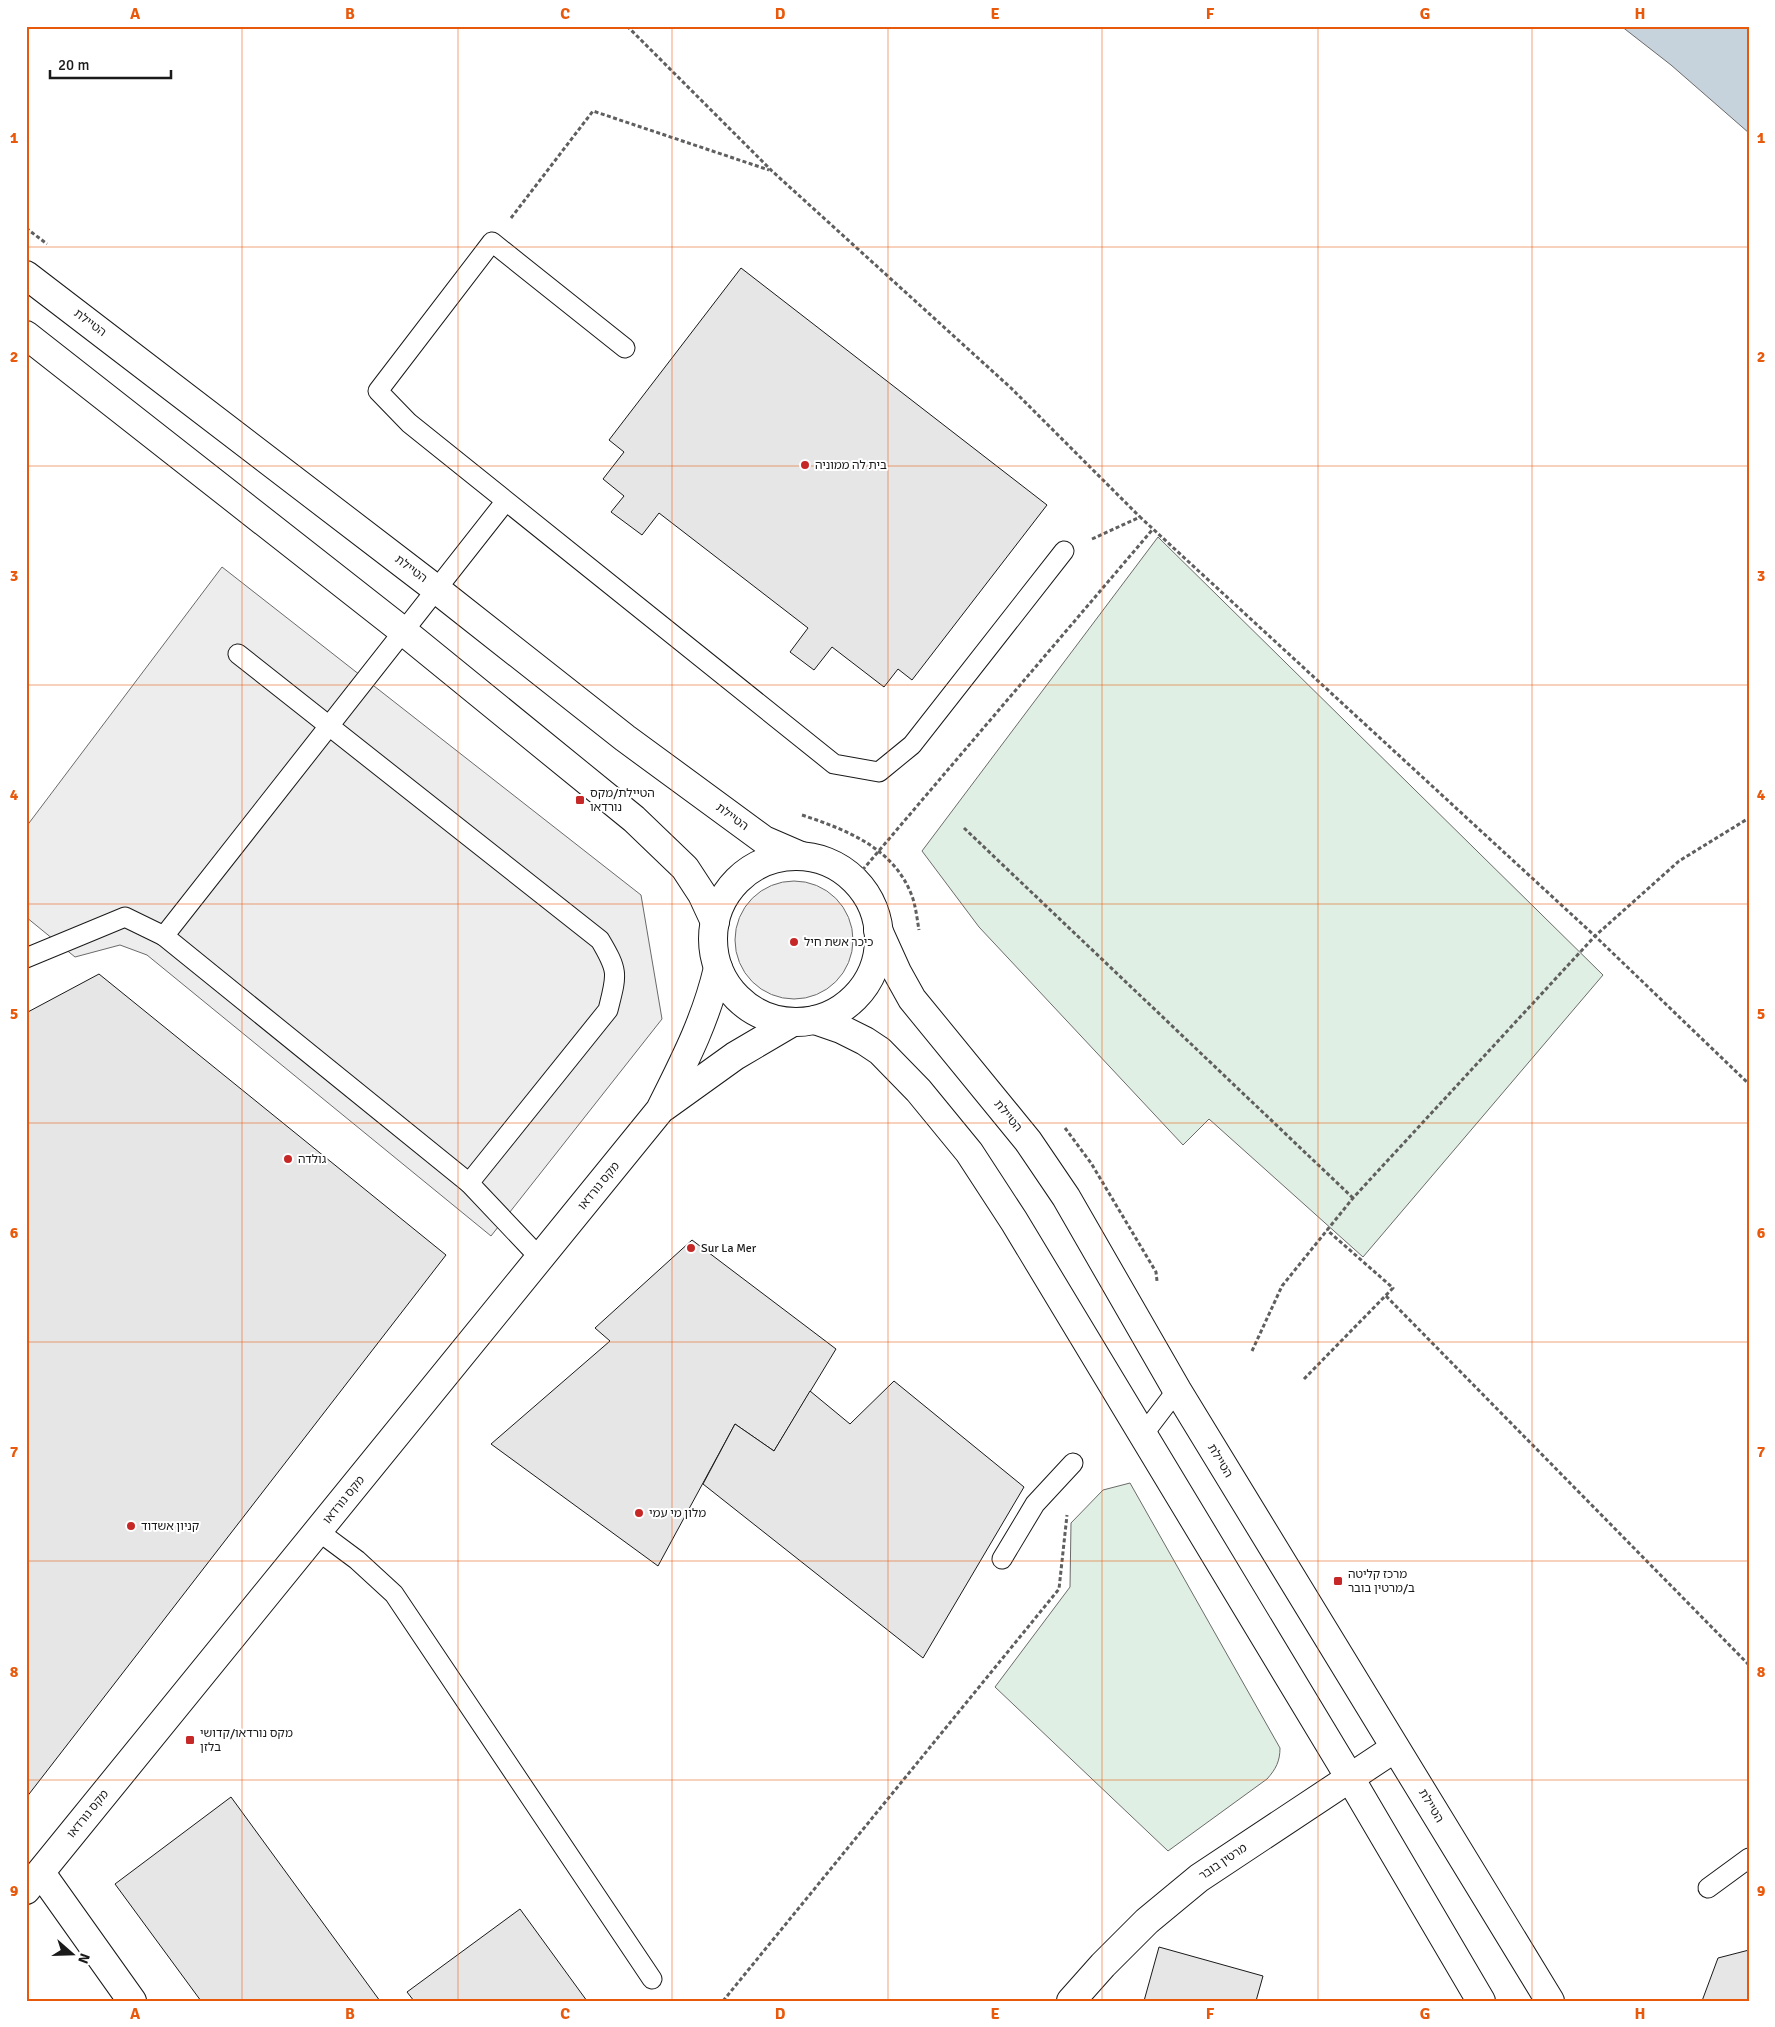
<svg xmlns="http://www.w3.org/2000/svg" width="1775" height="2027" viewBox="0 0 1775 2027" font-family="Signika,'Noto Sans Hebrew',sans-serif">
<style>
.green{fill:#e0efe3;stroke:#6a6a6a}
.parking{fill:#ededed;stroke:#6a6a6a}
.water{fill:#c6d2dc;stroke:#6a6a6a}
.building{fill:#e6e6e6;stroke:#1a1a1a}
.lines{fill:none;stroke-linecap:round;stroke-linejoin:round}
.service-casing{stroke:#1a1a1a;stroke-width:21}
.minor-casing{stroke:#1a1a1a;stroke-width:30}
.tertiary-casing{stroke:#1a1a1a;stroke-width:30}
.secondary-casing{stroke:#1a1a1a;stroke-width:30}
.path{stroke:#5f5f5f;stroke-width:3;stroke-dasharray:4 2.5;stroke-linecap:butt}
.service{stroke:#fff;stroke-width:19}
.minor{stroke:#fff;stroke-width:28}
.tertiary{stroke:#fff;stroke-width:28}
.secondary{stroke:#fff;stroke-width:28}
.grid{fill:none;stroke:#e8590c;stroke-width:1;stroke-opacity:0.55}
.poi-dot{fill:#c62828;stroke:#fff;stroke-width:2}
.labels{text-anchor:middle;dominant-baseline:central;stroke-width:4;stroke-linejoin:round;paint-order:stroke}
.street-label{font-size:12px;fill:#1a1a1a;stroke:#fff}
.poi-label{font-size:12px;fill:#1a1a1a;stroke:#fff;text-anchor:start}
.neatline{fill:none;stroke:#e8590c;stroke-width:2}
.grid-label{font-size:16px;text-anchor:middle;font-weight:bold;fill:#e8590c}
</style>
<rect width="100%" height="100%" fill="#fff"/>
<g class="green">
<polygon points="1158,537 1603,975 1363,1257 1209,1119 1183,1145 979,927 922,851"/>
<path d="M 1130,1483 L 1280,1748 C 1280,1761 1276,1769 1267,1779 L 1168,1851 L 995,1687 L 1070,1587 L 1071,1523 L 1103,1490 Z"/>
</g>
<g class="parking">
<polygon points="222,567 641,895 662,1019 491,1236 147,955 120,945 75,957 26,917 26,827"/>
<circle cx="794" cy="940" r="59"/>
</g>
<polygon class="water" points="1621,26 1749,26 1749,133 1671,65"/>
<g class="building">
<polygon points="741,268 1047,505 912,680 898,669 884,687 832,647 814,670 790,652 808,628 659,513 642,535 611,512 624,496 603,479 624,452 609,440"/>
<polygon points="99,974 446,1255 26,1798 26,1013"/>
<polygon points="692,1240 836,1349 774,1451 735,1424 658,1566 491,1444 610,1341 595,1328"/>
<polygon points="894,1381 1024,1487 923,1658 703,1484 735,1424 774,1451 810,1391 850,1424"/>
<polygon points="231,1797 380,2001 201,2001 115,1884"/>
<polygon points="520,1909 587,2001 414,2001 407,1992"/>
<polygon points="1159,1947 1263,1976 1256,2001 1144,2001"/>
<polygon points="1749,1950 1749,2001 1702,2001 1718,1958"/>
</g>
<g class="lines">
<defs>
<g id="service">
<polyline points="625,348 492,242 378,391 409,423 834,764 879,772 912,745 1064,551"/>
<path d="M 238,654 L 600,940 C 619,972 617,974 608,1010 L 469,1183"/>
<polyline points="164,936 469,1183 540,1258"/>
<polyline points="26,958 125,917 164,936 505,502"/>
<polyline points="1142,1436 1177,1390"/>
<polyline points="318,1531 357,1560 394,1594 652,1979"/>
<polyline points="1002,1559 1035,1504 1073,1463"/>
<polyline points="1708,1888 1749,1858"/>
</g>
<g id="minor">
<polyline points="41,1873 132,2001"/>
<polyline points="1071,2001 1103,1965 1147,1921 1199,1878 1395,1748"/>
</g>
<g id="tertiary">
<polyline points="664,1107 735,1056 791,1023"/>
<path d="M 26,1890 L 660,1110 C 684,1062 706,1020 718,968"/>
</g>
<g id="secondary">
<polyline points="26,275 436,589 625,738 764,840 801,856"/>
<polyline points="26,335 403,631 634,819 685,868 702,894 715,922"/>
<circle cx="796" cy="939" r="83"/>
<polyline points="878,930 897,972 912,999 1028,1141 1066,1197 1177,1390 1550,2001"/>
<polyline points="815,1020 841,1029 865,1041 880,1051 919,1091 969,1152 1014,1221 1350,1778 1481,2001"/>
</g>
</defs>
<use href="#service" class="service-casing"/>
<use href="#minor" class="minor-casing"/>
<use href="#tertiary" class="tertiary-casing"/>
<use href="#secondary" class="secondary-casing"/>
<g class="path">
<polyline points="627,26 772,171 1011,388 1140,517"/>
<polyline points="511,218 593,111 769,170"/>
<polyline points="26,228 47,244"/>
<polyline points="1092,539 1140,517 1595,936 1749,1084"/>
<path d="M 802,815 C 847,830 894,848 912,896 C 916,907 917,919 919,930"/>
<polyline points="964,828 1353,1198"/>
<polyline points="854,880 1153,529"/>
<polyline points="1065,1128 1091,1163 1156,1272 1157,1281"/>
<polyline points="1386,1296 1749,1665"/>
<polyline points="1252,1351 1282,1286 1353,1198 1595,936 1679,861 1749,818"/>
<polyline points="1304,1379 1393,1288 1327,1230"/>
<polyline points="723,2001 1059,1589 1067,1515"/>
</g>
<use href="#service" class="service"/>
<use href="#minor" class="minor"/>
<use href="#tertiary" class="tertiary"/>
<use href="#secondary" class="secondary"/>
</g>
<path class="grid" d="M 242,26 L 242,2001M 458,26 L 458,2001M 672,26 L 672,2001M 888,26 L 888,2001M 1102,26 L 1102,2001M 1318,26 L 1318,2001M 1532,26 L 1532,2001M 26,247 L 1749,247M 26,466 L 1749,466M 26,685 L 1749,685M 26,904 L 1749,904M 26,1123 L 1749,1123M 26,1342 L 1749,1342M 26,1561 L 1749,1561M 26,1780 L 1749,1780"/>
<g class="poi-dot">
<circle cx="805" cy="465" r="5"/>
<rect x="575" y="795" width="10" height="10" rx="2.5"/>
<circle cx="794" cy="942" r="5"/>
<circle cx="288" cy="1159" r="5"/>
<circle cx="691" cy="1248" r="5"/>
<circle cx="639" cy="1513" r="5"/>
<circle cx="131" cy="1526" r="5"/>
<rect x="1333" y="1576" width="10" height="10" rx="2.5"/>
<rect x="185" y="1735" width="10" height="10" rx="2.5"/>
</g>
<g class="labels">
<g class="street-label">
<text transform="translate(90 323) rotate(37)">הטיילת</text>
<text transform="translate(411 569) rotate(37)">הטיילת</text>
<text transform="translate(732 817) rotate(36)">הטיילת</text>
<text transform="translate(1008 1116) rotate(51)">הטיילת</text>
<text transform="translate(599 1186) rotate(-51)">מקס נורדאו</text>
<text transform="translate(1220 1461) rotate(59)">הטיילת</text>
<text transform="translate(344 1500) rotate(-51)">מקס נורדאו</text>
<text transform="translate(1431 1806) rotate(59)">הטיילת</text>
<text transform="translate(88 1814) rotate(-51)">מקס נורדאו</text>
<text transform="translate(1223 1862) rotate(-34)">מרטין בובר</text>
</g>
<g class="poi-label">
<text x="815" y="465">בית לה ממוניה</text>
<text x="590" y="793">הטיילת/מקס<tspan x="590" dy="14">נורדאו</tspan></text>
<text x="804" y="942">כיכר אשת חיל</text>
<text x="298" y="1159">גולדה</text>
<text x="701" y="1248">Sur La Mer</text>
<text x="649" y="1513">מלון מי עמי</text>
<text x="141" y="1526">קניון אשדוד</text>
<text x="1348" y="1574">מרכז קליטה<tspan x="1348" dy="14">ב/מרטין בובר</tspan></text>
<text x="200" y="1733">מקס נורדאו/קדושי<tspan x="200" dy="14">בלזן</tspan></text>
</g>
</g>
<rect width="1775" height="2027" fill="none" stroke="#ffffff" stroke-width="55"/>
<g transform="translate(72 1954) rotate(110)" stroke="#ffffff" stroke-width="4" paint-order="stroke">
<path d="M0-4L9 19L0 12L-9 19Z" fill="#1a1a1a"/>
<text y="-8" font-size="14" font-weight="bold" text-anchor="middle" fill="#1a1a1a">N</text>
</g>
<path d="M50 70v8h121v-8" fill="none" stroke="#1a1a1a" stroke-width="2.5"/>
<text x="58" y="70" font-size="15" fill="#1a1a1a" stroke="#ffffff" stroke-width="4" paint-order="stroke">20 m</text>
<rect x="28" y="28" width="1720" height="1972" class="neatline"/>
<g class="grid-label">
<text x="135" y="19">A</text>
<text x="350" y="19">B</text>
<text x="565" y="19">C</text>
<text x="780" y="19">D</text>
<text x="995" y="19">E</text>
<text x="1210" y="19">F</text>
<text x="1425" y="19">G</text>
<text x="1640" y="19">H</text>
<text x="14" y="143">1</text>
<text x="1761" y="143">1</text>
<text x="14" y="362">2</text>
<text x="1761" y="362">2</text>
<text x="14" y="581">3</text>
<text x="1761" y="581">3</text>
<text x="14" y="800">4</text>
<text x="1761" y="800">4</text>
<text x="14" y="1019">5</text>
<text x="1761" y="1019">5</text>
<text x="14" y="1238">6</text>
<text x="1761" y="1238">6</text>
<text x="14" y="1457">7</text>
<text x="1761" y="1457">7</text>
<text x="14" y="1677">8</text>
<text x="1761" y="1677">8</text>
<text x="14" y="1896">9</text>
<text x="1761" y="1896">9</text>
<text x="135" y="2019">A</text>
<text x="350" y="2019">B</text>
<text x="565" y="2019">C</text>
<text x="780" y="2019">D</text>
<text x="995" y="2019">E</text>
<text x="1210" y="2019">F</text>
<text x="1425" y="2019">G</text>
<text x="1640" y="2019">H</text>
</g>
</svg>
